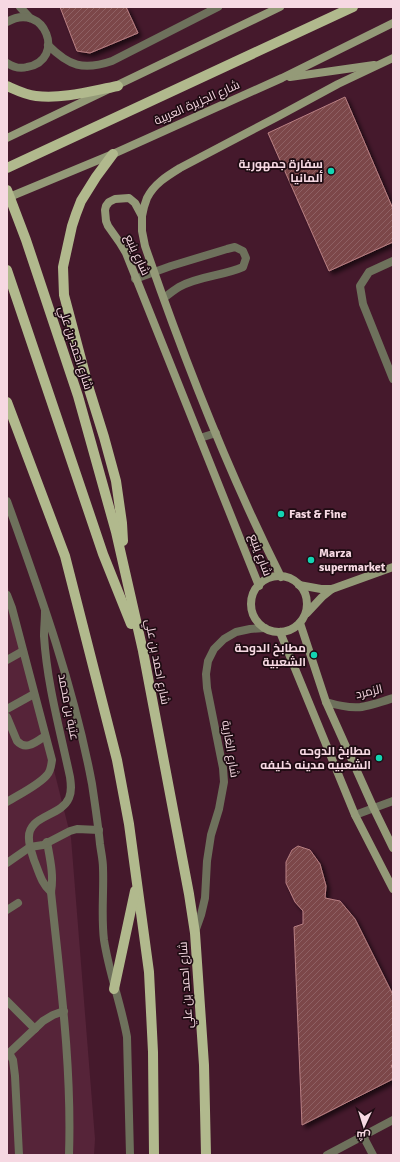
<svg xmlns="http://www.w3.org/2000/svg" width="400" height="1162" viewBox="0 0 400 1162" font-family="Signika,Cairo,sans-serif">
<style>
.built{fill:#562439}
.building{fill:url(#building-hatch);stroke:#ba8083;filter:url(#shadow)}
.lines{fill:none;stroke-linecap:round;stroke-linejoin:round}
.lane{stroke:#6e715c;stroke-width:8}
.street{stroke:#6e715c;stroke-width:8}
.secondary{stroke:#949a78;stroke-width:8}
.primary{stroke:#b1b98d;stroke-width:10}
.poi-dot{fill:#13d5b3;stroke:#1f0c13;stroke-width:1.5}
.labels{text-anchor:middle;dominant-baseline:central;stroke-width:3.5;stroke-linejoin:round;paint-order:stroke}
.street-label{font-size:12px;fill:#f6d8e2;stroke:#1f0c13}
.poi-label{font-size:12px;font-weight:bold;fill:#f6d8e2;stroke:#1f0c13;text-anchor:end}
</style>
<defs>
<pattern id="building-hatch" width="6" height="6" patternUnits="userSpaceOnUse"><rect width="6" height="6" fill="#7b474a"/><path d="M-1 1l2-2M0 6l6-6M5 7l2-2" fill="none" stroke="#8e6164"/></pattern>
<filter id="shadow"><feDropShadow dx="3.5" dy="3.5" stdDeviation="2" flood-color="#0009"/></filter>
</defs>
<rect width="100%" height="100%" fill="#45192c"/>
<polygon class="built" points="7,583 71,838 95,1139 94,1155 7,1155"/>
<g class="building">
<polygon points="60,7 126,7 138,33 90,53 77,51"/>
<polygon points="345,97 393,209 393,242 329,271 268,133"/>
<polygon points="298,846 310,850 320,864 326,886 325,898 340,901 355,919 393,995 393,1066 391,1065 393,1070 393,1079 302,1125 294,927 303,924 303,911 295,902 286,883 286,862 292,850"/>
</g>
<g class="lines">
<g class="lane">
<path d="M 135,279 L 171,266 L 227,249 L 235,247 L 243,251 L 246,258 L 243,267 C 223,276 198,276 179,287 C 174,290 169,294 164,298"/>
<polyline points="200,438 216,433"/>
<path d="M 7,595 L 12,608 L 52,760 C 51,766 51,771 47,775 C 39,785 18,795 7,802"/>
<path d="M 45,611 C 45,620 44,628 44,636 C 47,684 60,730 70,777 C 71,784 72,791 69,798 C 61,817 27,815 29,839 C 29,846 32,853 34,860 C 39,872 41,883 51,892"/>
<polyline points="7,660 23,651"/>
<polyline points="7,709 34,694"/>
<path d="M 7,717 L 17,741 C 26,751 36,742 45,736"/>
<path d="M 47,842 C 50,859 54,875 51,892 C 60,979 72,1067 69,1155"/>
<polyline points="7,863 30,847 43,845 70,831 77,829 99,830"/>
<polyline points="7,910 18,903"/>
<polyline points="7,1001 35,1029"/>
<polyline points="9,1053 13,1060 15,1076 19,1155"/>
<polyline points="7,1055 43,1021 53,1015 64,1011"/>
<polyline points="363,1136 373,1155"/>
</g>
<g class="street">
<polyline points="20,7 30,18"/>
<path d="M 7,22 C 45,0 67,60 27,67 C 20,69 13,67 7,63"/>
<path d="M 48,45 C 69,66 83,71 112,61 L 218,7"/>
<polyline points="393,261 369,272 360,286 363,304 393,379"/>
<path d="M 7,501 C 40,593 74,687 92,784 C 95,804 98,824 100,844 C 101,852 103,860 103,868 C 104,892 101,916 104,940 C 109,973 121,1004 127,1037 L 130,1155"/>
<path d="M 326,702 C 356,711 364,708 393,698"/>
<polyline points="355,815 393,801"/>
<polyline points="195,932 201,915 205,898 207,861 211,835 219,809 224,782 223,768 207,688 206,674 208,661 214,649 224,639 236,632 250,629 265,628"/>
<polyline points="327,1155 393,1120"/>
</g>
<g class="secondary">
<polyline points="290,77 374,65"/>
<polyline points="7,138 280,7"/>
<polyline points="7,198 113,154 282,78 393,23"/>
<path d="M 142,216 C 143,210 145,203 147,198 C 154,184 167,176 180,168 L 277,117 L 338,84 L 393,58"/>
<circle cx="279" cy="604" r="28"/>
<polyline points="299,585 321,589 332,589 393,567"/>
<path d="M 259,586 L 126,253 L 120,243 L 108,226 L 106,221 L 105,210 L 106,206 L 109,202 L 115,199 L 129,198 L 135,203 L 142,216 L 142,231 L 145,246 C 184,359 227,470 281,577"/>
<polyline points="307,613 322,597 332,589"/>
<polyline points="300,623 326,702 374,809 393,848"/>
<polyline points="280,632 355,815 393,889"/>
</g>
<g class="primary">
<path d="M 7,86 C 16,90 26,95 36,96 C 64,99 91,91 118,86"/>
<polyline points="113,154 96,177 81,201 76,214 72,226 63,267 64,295 89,389 104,437 116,481 122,523 123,541"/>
<polyline points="7,168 353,7"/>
<polyline points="7,190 26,240 78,396 116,532 143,651 189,894 195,933 204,1065 206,1155"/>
<polyline points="7,270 103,554 131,624"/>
<polyline points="7,402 65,556 117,760 129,824 149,972 153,1052 154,1155"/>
<polyline points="114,989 135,891"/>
</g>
</g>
<g class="poi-dot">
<circle cx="331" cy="171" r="4"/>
<circle cx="281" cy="514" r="4"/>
<circle cx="311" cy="560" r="4"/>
<circle cx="314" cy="655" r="4"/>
<circle cx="379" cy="758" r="4"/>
</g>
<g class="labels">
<g class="street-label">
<text transform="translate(197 103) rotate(-24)">شارع الجزيرة العربية</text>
<text transform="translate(137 255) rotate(65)">شارع ينبع</text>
<text transform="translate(75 348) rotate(72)">شارع احمد بن علي</text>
<text transform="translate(260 555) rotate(69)">شارع ينبع</text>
<text transform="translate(157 662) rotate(79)">شارع احمد بن علي</text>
<text transform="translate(369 692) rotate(-13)">الزمرد</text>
<text transform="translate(68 707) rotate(79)">عتبة بن محمد</text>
<text transform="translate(230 749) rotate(81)">شارع الغارية</text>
<text transform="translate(186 985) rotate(-94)">شارع احمد بن علي</text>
</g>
<g class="poi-label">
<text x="323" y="164">سفارة جمهورية<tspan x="323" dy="14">ألمانيا</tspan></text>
<text x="289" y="514" text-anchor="start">Fast &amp; Fine</text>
<text x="319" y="553" text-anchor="start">Marza<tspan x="319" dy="14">supermarket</tspan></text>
<text x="306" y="648">مطابخ الدوحة<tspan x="306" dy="14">الشعبية</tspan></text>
<text x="371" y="751">مطابخ الدوحه<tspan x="371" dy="14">الشعبيه مدينه خليفه</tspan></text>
</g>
</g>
<rect width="400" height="1162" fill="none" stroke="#f6d8e2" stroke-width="16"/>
<g transform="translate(364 1126) rotate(184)" stroke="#1f0c13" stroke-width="3" paint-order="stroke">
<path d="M0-3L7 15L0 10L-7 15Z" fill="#f6d8e2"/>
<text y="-6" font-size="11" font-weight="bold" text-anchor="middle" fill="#f6d8e2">ش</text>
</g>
</svg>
